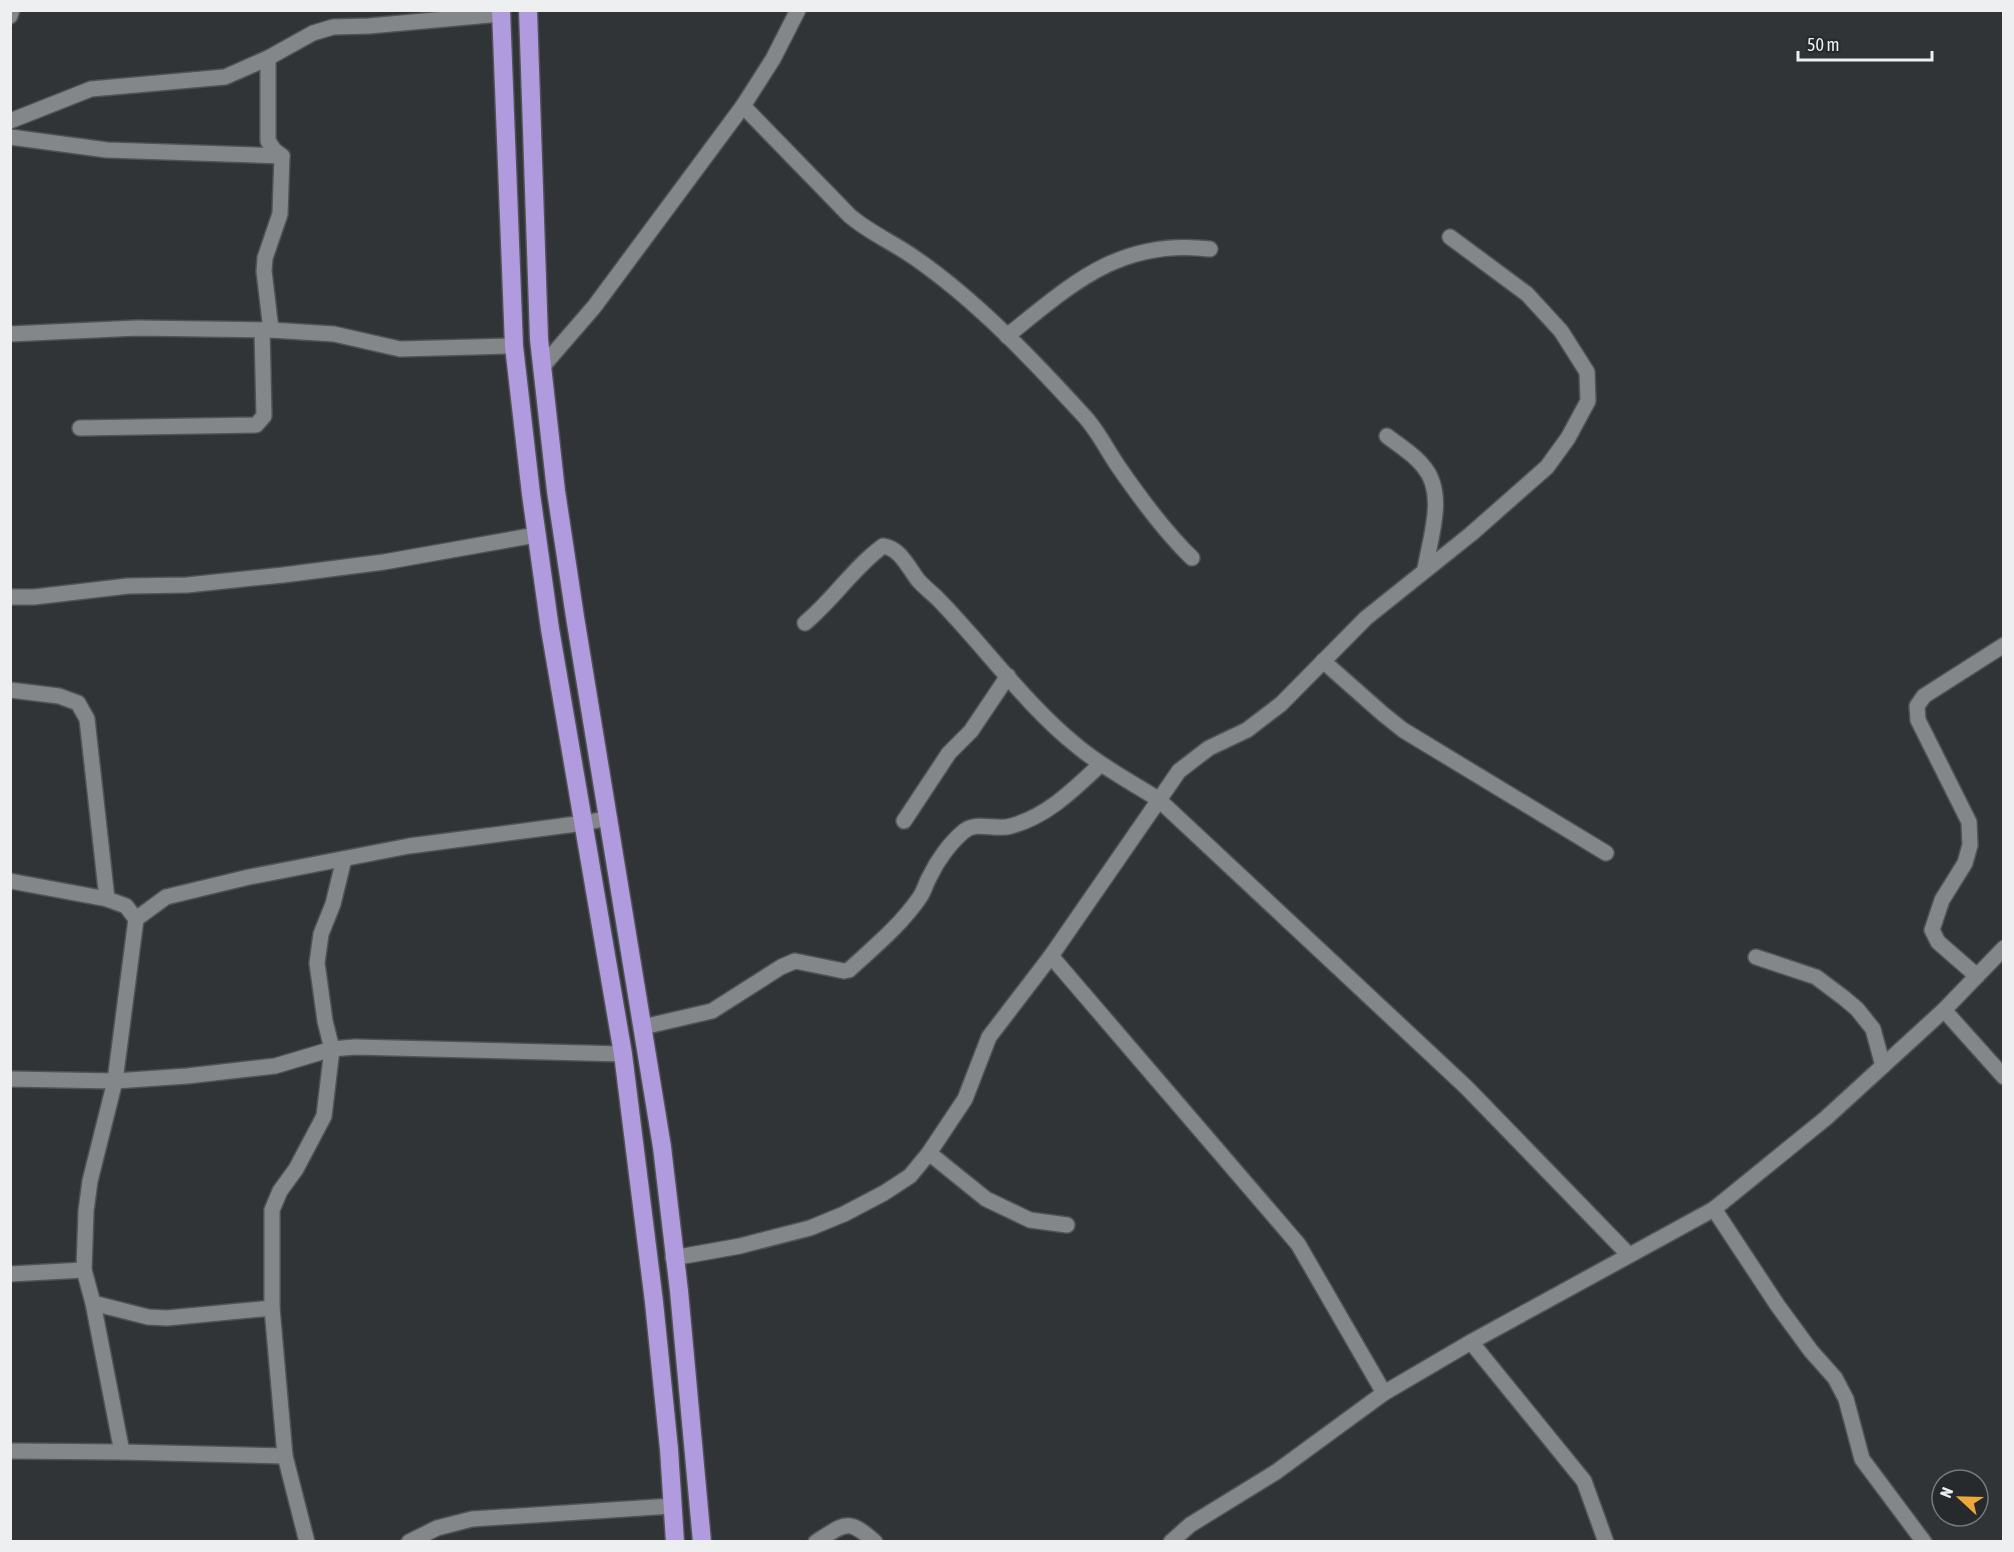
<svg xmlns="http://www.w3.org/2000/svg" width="2014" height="1552" viewBox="0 0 2014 1552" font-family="'Asap Condensed',sans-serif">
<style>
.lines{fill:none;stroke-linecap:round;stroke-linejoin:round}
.minor-casing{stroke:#505255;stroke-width:18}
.highway-casing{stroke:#505255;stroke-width:21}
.minor{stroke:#83878a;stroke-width:15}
.highway{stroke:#af9bde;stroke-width:18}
</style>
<rect width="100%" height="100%" fill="#313437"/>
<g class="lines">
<defs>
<g id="minor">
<polyline points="10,16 12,10"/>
<polyline points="268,58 268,141 274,150 282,156 280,214 265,258 264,271 271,330"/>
<path d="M 743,106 L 850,216 C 870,233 894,243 915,258 C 977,301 1034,361 1085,417 C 1098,431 1107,450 1118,466 C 1140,498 1164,531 1192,558"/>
<polyline points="10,121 91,89 225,77 268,58 313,33 333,27 369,26 501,14"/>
<polyline points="10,137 107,150 282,156"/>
<polyline points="10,334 137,328 271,330 334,334 400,349 514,346"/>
<path d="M 1007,336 C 1072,284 1120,238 1210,249"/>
<polyline points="542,367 594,307 743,106 773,59 798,10"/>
<polyline points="80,428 256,425 264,416 262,330"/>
<path d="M 1387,436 C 1398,445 1414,454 1423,466 C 1447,493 1430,538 1425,569"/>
<polyline points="10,597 34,597 128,586 187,585 283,575 384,562 536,535"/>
<path d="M 805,623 C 833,600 854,567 883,546 C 900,548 908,567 918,580 C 924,587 932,593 938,599 C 985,647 1025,704 1077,746 C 1102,767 1131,782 1158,799 L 1466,1087 L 1629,1255"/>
<polyline points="1323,661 1383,714 1403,730 1606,853"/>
<polyline points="10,690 59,696 78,703 87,719 107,899"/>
<polyline points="904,821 949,753 971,731 1008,676"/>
<polyline points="10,881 107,899 126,906 136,919 115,1081 90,1181 86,1211 84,1270 93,1303 122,1452"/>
<polyline points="136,919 166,897 249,877 409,846 584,823 609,818"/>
<polyline points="1051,956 1298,1244 1384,1393"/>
<polyline points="1756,957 1816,977 1844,998 1857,1009 1873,1029 1883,1066"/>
<polyline points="1977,976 1938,942 1932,930 1942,900 1965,863 1970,845 1969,822 1918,720 1917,706 1924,696 2004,645"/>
<polyline points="1944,1010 2004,1077"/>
<path d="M 643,1027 L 712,1011 L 781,967 L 795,961 L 844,971 L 849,970 C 874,947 901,925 920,897 C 924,891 926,883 930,876 C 937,861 950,843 963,832 C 976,820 995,831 1011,826 C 1048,816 1074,789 1101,764"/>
<polyline points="10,1079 115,1081 187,1076 275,1066 332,1049 355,1047 623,1054"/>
<polyline points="929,1153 986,1199 1030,1220 1067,1225"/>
<polyline points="1714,1209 1778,1306 1811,1351 1835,1378 1846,1399 1862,1459 1924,1542"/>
<polyline points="673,1258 740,1246 810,1228 844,1214 884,1193 910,1176 929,1153 965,1099 989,1037 1051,956 1179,771 1209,748 1247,730 1281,704 1366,618 1471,534 1547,467 1568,438 1588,401 1587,372 1561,331 1527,294 1450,237"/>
<polyline points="10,1274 84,1270"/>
<polyline points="93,1303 148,1317 167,1318 272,1308"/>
<polyline points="1471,1342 1584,1481 1606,1542"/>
<polyline points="10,1451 122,1452 285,1456"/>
<polyline points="307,1542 285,1456 272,1308 272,1210 280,1191 296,1169 324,1116 332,1049 325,1021 317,963 321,934 333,904 344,859"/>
<polyline points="409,1542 437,1528 472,1519 672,1506"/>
<path d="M 816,1542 C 845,1524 847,1517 875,1542"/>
<polyline points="1171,1542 1190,1525 1276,1472 1384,1393 1471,1342 1714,1209 1826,1118 1944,1010 2004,948"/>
</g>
<g id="highway">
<polyline points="501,10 514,346 531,494 550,629 623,1054 654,1302 669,1449 675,1542"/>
<polyline points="528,10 539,339 556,491 575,617 662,1147 679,1291 702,1542"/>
</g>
</defs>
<use href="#minor" class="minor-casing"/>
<use href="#highway" class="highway-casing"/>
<use href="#minor" class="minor"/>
<use href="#highway" class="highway"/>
</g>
<rect width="2014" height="1552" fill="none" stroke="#edeff1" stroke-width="24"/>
<g transform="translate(1960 1498) rotate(292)"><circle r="28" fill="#272a2d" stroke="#76797b" stroke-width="1.5"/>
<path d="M0-4.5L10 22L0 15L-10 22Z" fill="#eca93a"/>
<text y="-9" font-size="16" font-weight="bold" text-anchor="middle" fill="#edeff1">N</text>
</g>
<path d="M1798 51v9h134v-9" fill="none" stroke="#edeff1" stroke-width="3"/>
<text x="1807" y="51" font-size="18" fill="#edeff1" stroke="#272a2d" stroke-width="4.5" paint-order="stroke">50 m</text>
</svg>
